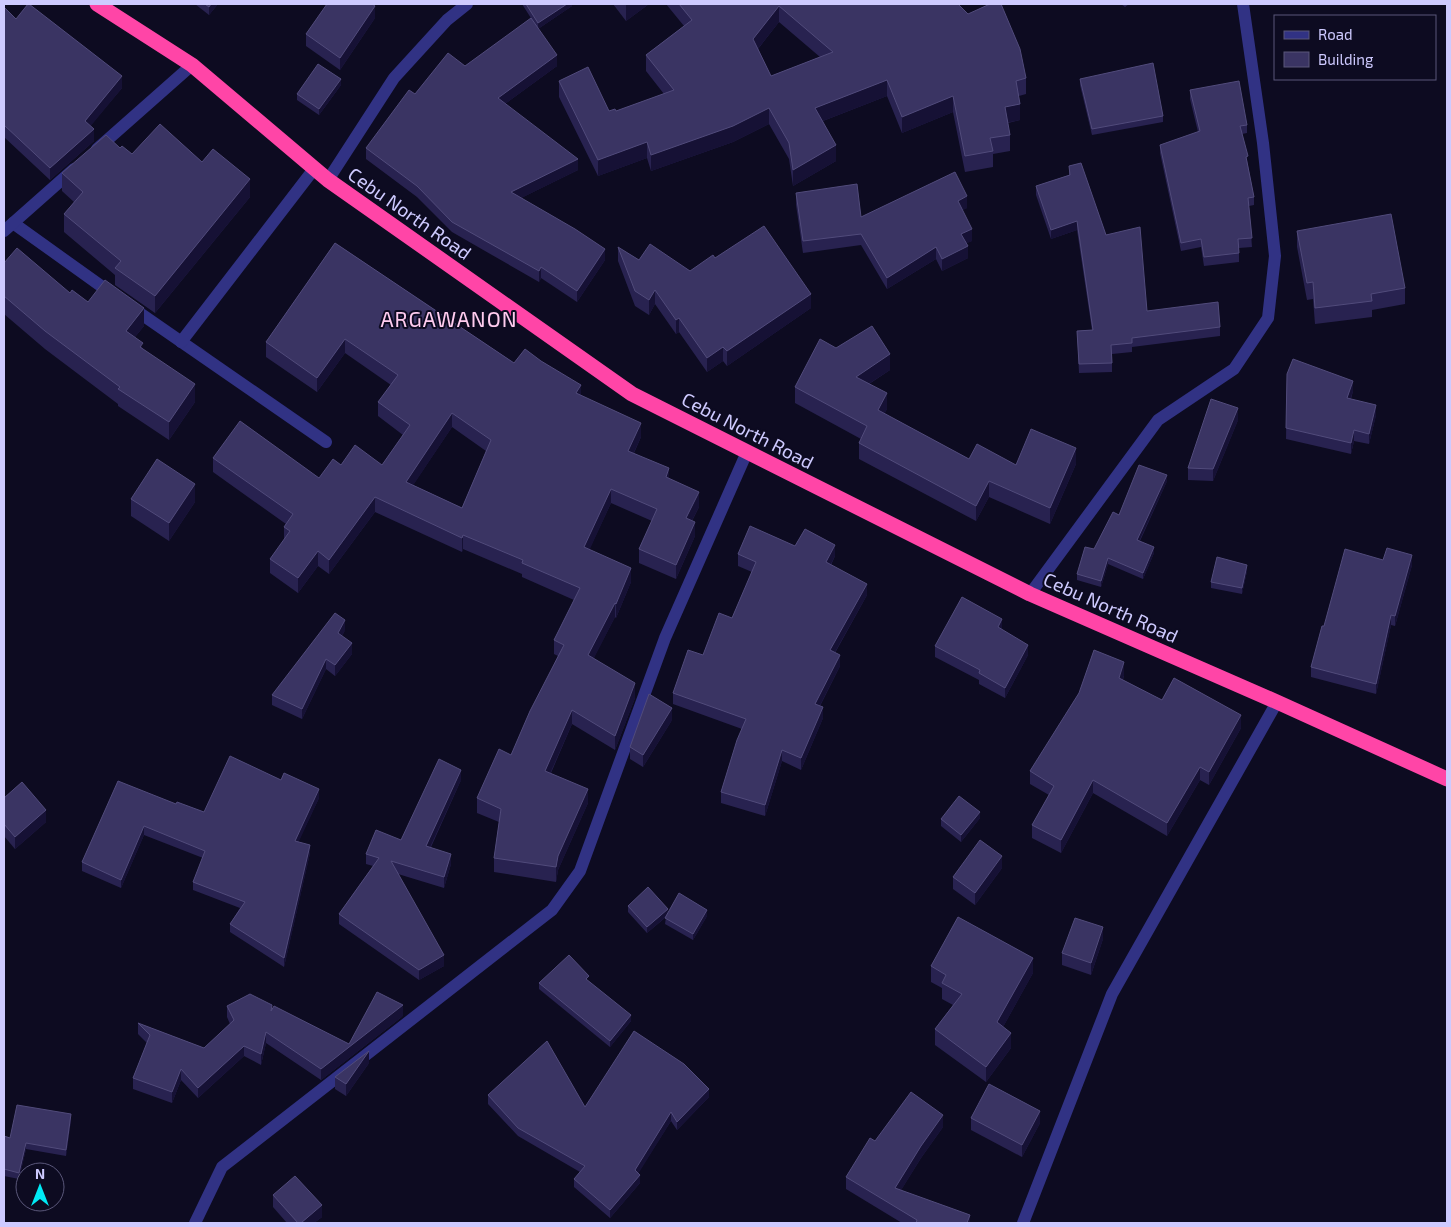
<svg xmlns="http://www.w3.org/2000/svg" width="1451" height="1227" viewBox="0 0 1451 1227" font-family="'Exo 2',sans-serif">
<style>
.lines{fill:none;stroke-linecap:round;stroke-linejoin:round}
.minor{stroke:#313284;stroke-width:12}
.highway{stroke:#ff45a7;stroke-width:15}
.wall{fill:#282250;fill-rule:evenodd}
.shaded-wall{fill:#161135}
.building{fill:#3a3463;stroke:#514b7b;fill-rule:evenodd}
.labels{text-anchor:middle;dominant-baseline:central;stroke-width:4;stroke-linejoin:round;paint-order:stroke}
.street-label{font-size:19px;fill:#cecaff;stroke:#0d0b21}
.quarter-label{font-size:21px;letter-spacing:1px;fill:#ffccef;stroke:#0d0b21}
</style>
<rect width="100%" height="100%" fill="#0d0b21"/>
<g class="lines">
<g class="minor">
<polyline points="97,149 192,65"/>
<polyline points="328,180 394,78 447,20 467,4"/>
<polyline points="13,223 115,296"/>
<polyline points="4,231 74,169"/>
<polyline points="131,307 326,442"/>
<polyline points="181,342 314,169"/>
<polyline points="1030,594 1158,420 1234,369 1268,318 1275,256 1263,143 1243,4"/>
<polyline points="195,1223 222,1167 552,910 580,871 665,638 747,452"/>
<polyline points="1023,1223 1112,994 1277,702"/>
</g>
<polyline class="highway" points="97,4 192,65 328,180 632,394 1030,594 1277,702 1447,779"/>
</g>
<g class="wall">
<polygon points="195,4 218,4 209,15"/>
<polygon points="522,4 572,4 572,6 538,29 557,66 505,104 578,170 521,198 605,260 577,302 541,278 539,282 452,232 417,197 366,159 366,148 415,94 465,66 536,26"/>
<polygon points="613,4 649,4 626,21"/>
<path d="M 666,4 L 958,4 L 1026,78 L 1026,94 L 1019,96 L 1020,120 L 1008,123 L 1010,135 L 1010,151 L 993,154 L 993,167 L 965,172 L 953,112 L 902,133 L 887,96 L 823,121 L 836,161 L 793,186 L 789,159 L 769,124 L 733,142 L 651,171 L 647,158 L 598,176 L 559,97 L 559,81 L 609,111 L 616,111 L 664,94 L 646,71 L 646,55 L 684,26 ZM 779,22 L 820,57 L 771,76 L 758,49 Z"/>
<polygon points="1121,4 1129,4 1125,7"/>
<polygon points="4,7 16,19 122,88 90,126 94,141 50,180 4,137"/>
<polygon points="375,18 340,70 306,46 306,34"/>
<polygon points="1080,79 1163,116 1163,122 1092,135 1080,85"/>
<polygon points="341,85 319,115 297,100 297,94"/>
<polygon points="1190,90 1247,125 1247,133 1242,134 1254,197 1254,205 1249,206 1252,247 1239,248 1239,262 1204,266 1201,247 1181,251 1160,153 1160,145 1198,132 1190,99"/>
<polygon points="120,148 132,154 202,162 250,197 155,313 115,285 115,275 64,232 64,214 74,202 62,191 62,173"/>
<polygon points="1069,166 1147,311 1220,327 1220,336 1132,347 1132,352 1112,354 1112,372 1079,373 1077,331 1092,330 1077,230 1051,239 1036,195 1036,186 1069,175"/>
<polygon points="796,193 861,217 967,208 962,210 972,241 966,243 968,258 942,271 936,259 887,289 861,245 803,253 796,205"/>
<polygon points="1297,231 1405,288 1405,304 1372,310 1372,317 1315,324 1313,299 1307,300 1297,247"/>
<path d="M 335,243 L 514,363 L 581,395 L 641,437 L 634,453 L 669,478 L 699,507 L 692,521 L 695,536 L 676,579 L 639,563 L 639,549 L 652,521 L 611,503 L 589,550 L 631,582 L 616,618 L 615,617 L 593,659 L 635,698 L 615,750 L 572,724 L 551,773 L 588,803 L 558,870 L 556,882 L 494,872 L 494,858 L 499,822 L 477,813 L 477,798 L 511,755 L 558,656 L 554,654 L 554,640 L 574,600 L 522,577 L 522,574 L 463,549 L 462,552 L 375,512 L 329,574 L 318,566 L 298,593 L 270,573 L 270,559 L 284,541 L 284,527 L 286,524 L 213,472 L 213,458 L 319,478 L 341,465 L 382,465 L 403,435 L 378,416 L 378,402 L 391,385 L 345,353 L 317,392 L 266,357 L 266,342 ZM 452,427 L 486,451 L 462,508 L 413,485 Z"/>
<polygon points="618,247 639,260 690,271 715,258 811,308 727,366 723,361 707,372 679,332 676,334 655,304 649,315 635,306 618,261"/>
<polygon points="4,263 88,302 144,326 135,337 143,349 195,402 169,440 118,406 118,404 45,349 4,314"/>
<polygon points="836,348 890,370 869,384 887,409 884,414 969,459 1016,465 1076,464 1050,524 989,497 976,521 859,459 859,443 861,439 795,403 795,387"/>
<polygon points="1287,374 1353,391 1351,399 1376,415 1369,444 1354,441 1351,454 1286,439"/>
<polygon points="1238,420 1213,481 1188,480 1188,468"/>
<polygon points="1167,481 1140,541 1154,553 1143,579 1108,564 1101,587 1077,580 1077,574 1119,515"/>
<polygon points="131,499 195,502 169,541 131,516"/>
<polygon points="795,546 835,556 831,565 867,595 835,653 840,666 820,706 823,718 801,770 782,761 765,816 721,803 721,792 742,729 673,704 673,693 732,618 752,572 738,566 738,554"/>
<polygon points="1383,560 1412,565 1395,626 1391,625 1376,694 1311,677 1311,667 1324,626"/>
<polygon points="1247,571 1242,594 1211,588 1211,582"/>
<polygon points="345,630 342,636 352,654 335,676 326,669 302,719 272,705 272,695"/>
<polygon points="1002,630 1028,655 1005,698 979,684 979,680 935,657 935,646"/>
<polygon points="1124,675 1123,680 1162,700 1241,728 1209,785 1200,780 1167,836 1093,793 1061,853 1032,838 1032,825 1049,795 1030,784 1030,771"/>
<polygon points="672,720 643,767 630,759 630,747"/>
<polygon points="461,780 431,847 451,864 444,888 398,874 444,966 419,980 339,924 339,914 373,866 366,864 366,854 401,840"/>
<polygon points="4,798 46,822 15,849 4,836"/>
<polygon points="319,798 298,842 310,853 284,967 230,932 230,924 240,908 193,890 193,882 203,858 144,835 121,888 82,871 82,862 176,804 204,812"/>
<polygon points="980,818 961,842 941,826 941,819"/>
<polygon points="1002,868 975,905 953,889 953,877"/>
<polygon points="628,906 668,913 707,916 693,940 665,924 666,917 647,933 628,912"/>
<polygon points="1103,939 1091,975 1062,965 1062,953"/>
<polygon points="931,966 1033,973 1003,1027 1011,1048 986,1082 935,1045 935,1029 953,1005 942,999 942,988 931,982"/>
<polygon points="589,982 631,1021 610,1047 539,989 539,983"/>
<polygon points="227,1006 272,1009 349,1044 403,1016 321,1080 266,1043 261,1065 244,1056 198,1098 181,1080 172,1103 133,1089 133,1078 147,1043 138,1034 138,1023 204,1048 230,1024 227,1017"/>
<polygon points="369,1063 346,1096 335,1089 335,1077"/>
<polygon points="488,1095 585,1107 709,1097 677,1130 671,1121 638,1173 640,1183 610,1218 574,1187 574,1179 580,1172 518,1136 488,1104"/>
<polygon points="971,1118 1040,1123 1022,1157 971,1130"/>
<polygon points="71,1120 66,1156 26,1149 19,1179 4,1176 4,1136 10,1138"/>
<polygon points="943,1127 921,1158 901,1190 970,1223 902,1223 846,1189 846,1177 875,1141"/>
<polygon points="273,1195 322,1217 314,1223 287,1223 273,1207"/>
</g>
<g class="shaded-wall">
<polygon points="211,4 218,4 209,15 209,7"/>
<polygon points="567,4 572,4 572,6 538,29 538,23"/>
<polygon points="627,4 649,4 626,21 626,5"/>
<polygon points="375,6 375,18 340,70 340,58"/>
<polygon points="779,6 779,22 753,55 753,39"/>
<polygon points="557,55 557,66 498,109 498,98"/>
<polygon points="122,76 122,88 85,133 85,121"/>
<polygon points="341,79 341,85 319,115 319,109"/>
<polygon points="887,80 887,96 815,124 815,108"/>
<polygon points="953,96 953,112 902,133 902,117"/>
<polygon points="1020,104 1020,120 1005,123 1005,107"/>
<polygon points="769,108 769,124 733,142 651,171 651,155"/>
<polygon points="94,129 94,141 50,180 50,168"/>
<polygon points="647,142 647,158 598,176 598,160"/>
<polygon points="836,145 836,161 793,186 793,170"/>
<polygon points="578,159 578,170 511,203 511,192"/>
<polygon points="250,179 250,197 155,313 155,296"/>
<polygon points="967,196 967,208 958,213 958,201"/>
<polygon points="1077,221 1077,230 1051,239 1051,230"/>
<polygon points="972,229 972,241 961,246 961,234"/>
<polygon points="968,246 968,258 942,271 942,259"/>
<polygon points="936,247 936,259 887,289 887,278"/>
<polygon points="605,249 605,260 577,302 577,291"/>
<polygon points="541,267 541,278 539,282 539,271"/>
<polygon points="655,290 655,304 649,315 649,300"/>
<polygon points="811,294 811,308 727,366 727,351"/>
<polygon points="144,308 144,326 126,348 126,331"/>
<polygon points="679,318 679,332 676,334 676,320"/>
<polygon points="345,339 345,353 317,392 317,378"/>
<polygon points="723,347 723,361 707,372 707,358"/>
<polygon points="890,354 890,370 856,392 856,377"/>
<polygon points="1353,381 1353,391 1347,409 1347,398"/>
<polygon points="195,384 195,402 169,440 169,422"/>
<polygon points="581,385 581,399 576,393"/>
<polygon points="887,393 887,409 878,426 878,410"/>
<polygon points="1376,405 1376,415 1369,444 1369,434"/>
<polygon points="1238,408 1238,420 1213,481 1213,469"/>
<polygon points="452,413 452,427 406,496 406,482"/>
<polygon points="641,423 641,437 628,465 628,451"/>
<polygon points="1354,430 1354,441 1351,454 1351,443"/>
<polygon points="1076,448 1076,464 1050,524 1050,508"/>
<polygon points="669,468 669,483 666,477"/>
<polygon points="1167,475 1167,481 1137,546 1137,540"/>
<polygon points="989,481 989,497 976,521 976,506"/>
<polygon points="195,484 195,502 169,541 169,523"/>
<polygon points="611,489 611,503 584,562 584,547"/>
<polygon points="699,492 699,507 686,532 686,518"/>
<polygon points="375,497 375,512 329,574 329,560"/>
<polygon points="695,522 695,536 676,579 676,565"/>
<polygon points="463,535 463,549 462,552 462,538"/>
<polygon points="835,545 835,556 826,573 826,562"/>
<polygon points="1154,547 1154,553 1143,579 1143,573"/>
<polygon points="318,551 318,566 298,593 298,578"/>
<polygon points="1412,555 1412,565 1395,626 1395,616"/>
<polygon points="1108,558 1108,564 1101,587 1101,581"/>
<polygon points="1247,565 1247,571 1242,594 1242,588"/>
<polygon points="631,568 631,582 616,618 616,604"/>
<polygon points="867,584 867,595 830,661 830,650"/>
<polygon points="615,603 615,617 588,670 588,655"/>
<polygon points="1391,615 1391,625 1376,694 1376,684"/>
<polygon points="1002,619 1002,630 998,627"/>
<polygon points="345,620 345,630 338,644 338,633"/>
<polygon points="352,643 352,654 335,676 335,665"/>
<polygon points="1028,645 1028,655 1005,698 1005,688"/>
<polygon points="840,655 840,666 815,715 815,704"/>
<polygon points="326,659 326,669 302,719 302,709"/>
<polygon points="1124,662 1124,675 1119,690 1119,678"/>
<polygon points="635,683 635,698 615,750 615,736"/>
<polygon points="823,707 823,718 801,770 801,758"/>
<polygon points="672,708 672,720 643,767 643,755"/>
<polygon points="572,710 572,724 545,785 545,771"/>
<polygon points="1241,715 1241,728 1209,785 1209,772"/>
<polygon points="782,750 782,761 765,816 765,805"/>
<polygon points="1200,767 1200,780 1167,836 1167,823"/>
<polygon points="461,770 461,780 426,856 426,846"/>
<polygon points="1093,780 1093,793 1061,853 1061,840"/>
<polygon points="319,789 319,798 295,850 295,841"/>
<polygon points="588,789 588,803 558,870 556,882 556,867 558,856"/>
<polygon points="46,810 46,822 15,849 15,837"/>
<polygon points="980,812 980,818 961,842 961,835"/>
<polygon points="144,826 144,835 121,888 121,880"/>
<polygon points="310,845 310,853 284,967 284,958"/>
<polygon points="451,854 451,864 444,888 444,877"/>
<polygon points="1002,856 1002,868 975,905 975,893"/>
<polygon points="668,909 668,915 647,933 647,927"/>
<polygon points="707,910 707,916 693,940 693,934"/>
<polygon points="1103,927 1103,939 1091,975 1091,963"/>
<polygon points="444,955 444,966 419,980 419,970"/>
<polygon points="1033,958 1033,973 997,1038 997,1022"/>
<polygon points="403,1005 403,1016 321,1080 321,1069"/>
<polygon points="631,1015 631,1021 610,1047 610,1041"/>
<polygon points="266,1032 266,1043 261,1065 261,1054"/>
<polygon points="1011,1033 1011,1048 986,1082 986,1067"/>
<polygon points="244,1046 244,1056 198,1098 198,1088"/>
<polygon points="369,1051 369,1063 346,1096 346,1084"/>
<polygon points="181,1069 181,1080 172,1103 172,1092"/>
<polygon points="709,1089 709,1097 677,1130 677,1122"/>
<polygon points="1040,1111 1040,1123 1022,1157 1022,1145"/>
<polygon points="671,1112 671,1121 635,1179 635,1170"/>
<polygon points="71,1114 71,1120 66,1156 66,1150"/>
<polygon points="943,1115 943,1127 921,1158 895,1200 895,1188 921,1146"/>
<polygon points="26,1143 26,1149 19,1179 19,1173"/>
<polygon points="640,1175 640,1183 610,1218 610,1210"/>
<polygon points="322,1205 322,1217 314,1223 301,1223"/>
<polygon points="970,1215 970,1223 967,1223"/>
</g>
<g class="building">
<polygon points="28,4 29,4 122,76 85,121 94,129 50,168 4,125 4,7 16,19"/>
<polygon points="205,4 211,4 209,7"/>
<polygon points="327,4 372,4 375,6 340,58 306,34"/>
<polygon points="526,4 567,4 538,23"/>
<path d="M 679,4 L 958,4 L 968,14 L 990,4 L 1001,4 L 1020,49 L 1026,78 L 1016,81 L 1020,104 L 1005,107 L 1010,135 L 990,138 L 993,151 L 965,156 L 953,96 L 902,117 L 887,80 L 815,108 L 836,145 L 793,170 L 789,143 L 769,108 L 733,126 L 651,155 L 647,142 L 598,160 L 559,81 L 588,67 L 609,111 L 615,109 L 616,111 L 674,90 L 646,55 L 692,20 ZM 779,6 L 833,52 L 771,76 L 753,39 Z"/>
<polygon points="531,18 557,55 498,98 578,159 511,192 575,229 605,249 577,291 541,267 539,271 452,222 417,186 366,148 409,90 415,94 448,53 465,66"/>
<polygon points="1153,63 1163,116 1092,129 1080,79"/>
<polygon points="318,64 341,79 319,109 297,94"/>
<polygon points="1239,81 1247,125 1240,126 1248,156 1246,157 1254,197 1248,198 1252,238 1238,239 1239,253 1204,257 1201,239 1181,243 1160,145 1200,131 1190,90"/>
<polygon points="160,124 202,162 213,149 250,179 155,296 115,268 121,261 64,214 83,192 62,173 106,135 120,148 122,146 132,154"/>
<polygon points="1081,163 1106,235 1140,227 1147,311 1218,302 1220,327 1132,338 1132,343 1111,345 1112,363 1079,364 1077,331 1093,330 1077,221 1051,230 1036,186 1070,175 1069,166"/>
<polygon points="955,172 967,196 958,201 972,229 961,234 968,246 942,259 936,247 887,278 861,234 803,241 796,193 857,184 861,217"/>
<polygon points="1391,214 1405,288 1371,294 1372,301 1315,308 1313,282 1307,283 1297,231"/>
<polygon points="764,226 811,294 727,351 723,347 707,358 679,318 676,320 655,290 649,300 635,291 618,247 639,260 650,244 690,271 713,255 715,258"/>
<path d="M 335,243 L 514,363 L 525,349 L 541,361 L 581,385 L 576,393 L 641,423 L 628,451 L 669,468 L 666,477 L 699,492 L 686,518 L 695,522 L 676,565 L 639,549 L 657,509 L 611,489 L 584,547 L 631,568 L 616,604 L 615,603 L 588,655 L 635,683 L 615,736 L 572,710 L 545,771 L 588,789 L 558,856 L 556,867 L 494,858 L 501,809 L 477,798 L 499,749 L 511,755 L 530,711 L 564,645 L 554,640 L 580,588 L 522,563 L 523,560 L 463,535 L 462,538 L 375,497 L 329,560 L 318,551 L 298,578 L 270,559 L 290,531 L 284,527 L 293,514 L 213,458 L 240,421 L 319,478 L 333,459 L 341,465 L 355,445 L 382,465 L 410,425 L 378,402 L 398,375 L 345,339 L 317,378 L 266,342 ZM 452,413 L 491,440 L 462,508 L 406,482 Z"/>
<polygon points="17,248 70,293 72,290 88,302 105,280 144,308 126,331 143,343 140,347 195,384 169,422 118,389 120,387 45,331 4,296 4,263"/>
<polygon points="872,326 890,354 856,377 887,393 878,410 969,459 977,444 1016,465 1031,429 1076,448 1050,508 989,481 976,506 859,443 867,426 795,387 820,339 836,348"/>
<polygon points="1293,359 1353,381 1347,398 1376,405 1369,434 1354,430 1351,443 1286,428 1287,374"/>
<polygon points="1211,399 1238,408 1213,469 1188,468"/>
<polygon points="157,459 195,484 169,523 131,499"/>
<polygon points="1139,465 1167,475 1137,540 1154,547 1143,573 1108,558 1101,581 1077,574 1085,547 1094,549 1113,512 1119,515"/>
<polygon points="750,526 795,546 805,529 835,545 826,562 867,584 830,650 840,655 815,704 823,707 801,758 782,750 765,805 721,792 737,740 746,719 673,693 688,650 703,655 719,613 732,618 756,562 738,554"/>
<polygon points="1387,548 1412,555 1395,616 1391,615 1376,684 1311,667 1322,626 1324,626 1345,549 1383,560"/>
<polygon points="1217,557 1247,565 1242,588 1211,582"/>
<polygon points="962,597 1002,619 998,627 1028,645 1005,688 979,673 980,670 935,646"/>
<polygon points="335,613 345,620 338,633 352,643 335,665 326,659 302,709 272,695"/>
<polygon points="1094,650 1124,662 1119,678 1162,700 1174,678 1241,715 1209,772 1200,767 1167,823 1093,780 1061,840 1032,825 1054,786 1030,771 1079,693"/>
<polygon points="649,694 672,708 643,755 630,747"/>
<polygon points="230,756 281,780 284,773 319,789 295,841 310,845 284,958 230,924 245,902 193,882 205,851 144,826 121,880 82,862 118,781 176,804 177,802 204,812"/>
<polygon points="439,759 461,770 426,846 451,854 444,877 391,861 444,955 419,970 339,914 379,858 366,854 376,830 401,840"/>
<polygon points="22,782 46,810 15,837 4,824 4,798"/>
<polygon points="959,796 980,812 961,835 941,819"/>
<polygon points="980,840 1002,856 975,893 953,877"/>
<polygon points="648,887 668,909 647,927 628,906"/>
<polygon points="679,893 707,910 693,934 665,918"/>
<polygon points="958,917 1033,958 997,1022 1011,1033 986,1067 935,1029 962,994 942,983 946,975 931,966"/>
<polygon points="1075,918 1103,927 1091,963 1062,953"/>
<polygon points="569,955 589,976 586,979 631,1015 610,1041 539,983"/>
<polygon points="377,992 403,1005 321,1069 266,1032 261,1054 244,1046 198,1088 181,1069 172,1092 133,1078 150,1035 138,1023 204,1048 234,1020 227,1006 250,994 272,1005 271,1011 274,1006 349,1044"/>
<polygon points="634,1031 684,1064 709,1089 677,1122 671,1112 635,1170 640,1175 610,1210 574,1179 585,1166 518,1128 488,1095 547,1041 585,1107"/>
<polygon points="369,1051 346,1084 335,1077"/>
<polygon points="989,1084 1040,1111 1022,1145 971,1118"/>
<polygon points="911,1092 943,1115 921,1146 895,1188 970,1215 967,1223 916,1223 917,1220 846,1177 870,1138 875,1141"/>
<polygon points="17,1105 71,1114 66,1150 26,1143 19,1173 4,1169 4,1136 10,1138"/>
<polygon points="295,1176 322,1205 301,1223 298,1223 273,1195"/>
</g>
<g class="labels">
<g class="street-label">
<text transform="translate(410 213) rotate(35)">Cebu North Road</text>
<text transform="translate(748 430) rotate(27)">Cebu North Road</text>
<text transform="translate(1111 607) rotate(24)">Cebu North Road</text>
</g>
<g class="quarter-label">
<text x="449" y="318">ARGAWANON</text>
</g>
</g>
<rect width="1451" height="1227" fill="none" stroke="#cecaff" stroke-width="10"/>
<rect x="1274" y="15" width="162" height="65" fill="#0d0b21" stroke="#5a577a"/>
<rect x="1284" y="31" width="25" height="8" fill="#313284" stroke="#5a577a"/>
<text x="1318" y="40" font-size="15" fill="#cecaff">Road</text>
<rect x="1284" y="52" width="25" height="15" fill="#3a3463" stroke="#5a577a"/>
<text x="1318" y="65" font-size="15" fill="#cecaff">Building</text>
<g transform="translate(40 1187)"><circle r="24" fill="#0d0b21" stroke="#5a577a"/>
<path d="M0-4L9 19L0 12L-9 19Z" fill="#00e9f5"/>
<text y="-8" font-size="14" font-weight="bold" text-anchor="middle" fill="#cecaff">N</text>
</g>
</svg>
